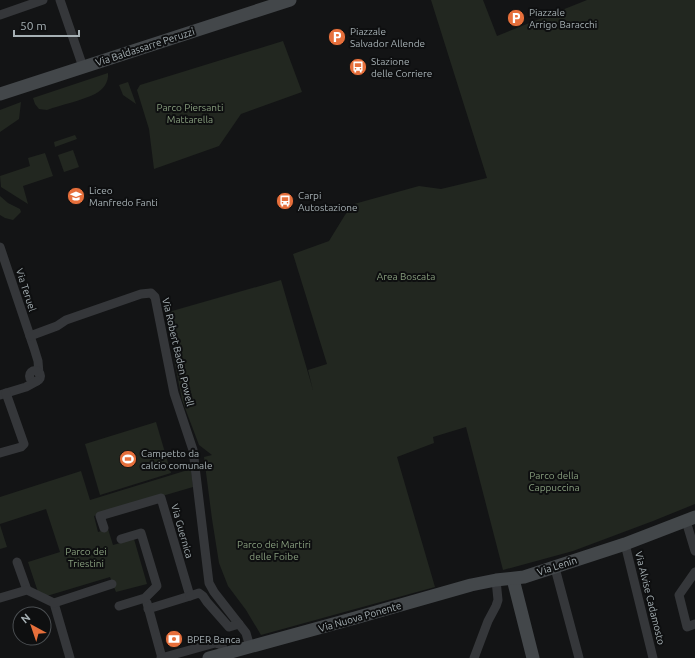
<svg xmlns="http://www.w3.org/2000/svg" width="695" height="658" viewBox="0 0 695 658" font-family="Ubuntu,sans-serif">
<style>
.green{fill:#222720}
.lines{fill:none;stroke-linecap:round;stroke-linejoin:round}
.street{stroke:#35373a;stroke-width:9}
.secondary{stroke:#43474a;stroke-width:13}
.labels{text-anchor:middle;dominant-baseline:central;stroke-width:4;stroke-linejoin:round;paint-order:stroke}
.poi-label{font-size:10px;fill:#a6b0b4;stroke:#0e0f10;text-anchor:start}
.street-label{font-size:10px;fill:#a6b0b4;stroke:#0e0f10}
.park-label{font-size:10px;fill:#889e7e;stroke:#0e0f10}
</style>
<rect width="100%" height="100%" fill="#131415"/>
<g class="green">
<polygon points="431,0 483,0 497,36 587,0 695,0 695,504 653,521 573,551 503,570 466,427 433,437 434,443 397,457 435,587 261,635 246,610 228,586 219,563 212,519 204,457 212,455 199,445 182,400 165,313 281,280 313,390 308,370 327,364 293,254 329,241 345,215 354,204 419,186 441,189 487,178"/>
<polygon points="283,41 302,92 241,114 219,146 154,169 149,129 137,90 140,85"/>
<path d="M 108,73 C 109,82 103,90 95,94 C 83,100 61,105 47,110 L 39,109 L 35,104 L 33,98 Z"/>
<polygon points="128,82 136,104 123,95 119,85"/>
<polygon points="21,102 19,119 0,132 0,110"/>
<polygon points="75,135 77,139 55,147 54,142"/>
<polygon points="73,150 79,167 64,172 58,155"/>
<polygon points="45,153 53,176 23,186 28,204 1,187 0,176 30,166 28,158"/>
<polygon points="0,196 8,203 20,209 21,212 13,220 5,218 0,215"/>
<polygon points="156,422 171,473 100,495 85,444"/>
<polygon points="191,469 193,487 94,516 98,532 108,529 113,545 134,539 147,584 116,592 110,577 40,598 28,562 60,552 46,509 0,524 0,497 81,471 90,500"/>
<polygon points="0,525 7,547 0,549"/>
</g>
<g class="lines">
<g class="street">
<polyline points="60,0 83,67"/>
<polyline points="0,15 43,0"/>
<polyline points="0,247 34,348 38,361 39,374"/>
<polyline points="30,336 57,326 66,320 141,294 151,293 155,297 174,393 193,450 209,583 214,592 246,633 250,647"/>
<circle cx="35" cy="376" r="5.5"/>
<polyline points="0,395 26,387 37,381"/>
<polyline points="0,453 21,447 24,444 6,393"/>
<polyline points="686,521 695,551"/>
<polyline points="104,528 100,516 161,498 190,596 148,609"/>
<polyline points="625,544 653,658"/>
<polyline points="17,562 27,590"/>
<polyline points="555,568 579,658"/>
<polyline points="695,572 679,595 687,627 695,624"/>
<polyline points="190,596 199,593 203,596 207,602 229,627 239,624"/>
<polyline points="0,598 27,590 54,603 70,658"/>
<polyline points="54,603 112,584"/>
<polyline points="147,603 162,658"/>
<polyline points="119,606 145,598 157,586 141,533 121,539"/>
<polyline points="161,658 215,643 222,645 224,654"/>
<polyline points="474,658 488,621 496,606 498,600 496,580"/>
</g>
<g class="secondary">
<polyline points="0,94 290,0"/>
<polyline points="513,579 533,658"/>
<polyline points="209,658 355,618 471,585 496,580 524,577 625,544 695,517"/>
</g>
</g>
<defs>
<symbol id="parking-disc" viewBox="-11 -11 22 22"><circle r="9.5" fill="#e66f3b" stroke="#0e0f10"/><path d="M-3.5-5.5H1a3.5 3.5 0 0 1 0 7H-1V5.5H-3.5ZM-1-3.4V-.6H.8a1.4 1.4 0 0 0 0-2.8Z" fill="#fff"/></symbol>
<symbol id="bus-disc" viewBox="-11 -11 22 22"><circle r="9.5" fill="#e66f3b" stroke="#0e0f10"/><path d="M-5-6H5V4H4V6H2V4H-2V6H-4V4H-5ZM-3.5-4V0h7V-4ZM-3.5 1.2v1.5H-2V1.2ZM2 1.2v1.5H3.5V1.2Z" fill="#fff"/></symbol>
<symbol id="school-disc" viewBox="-11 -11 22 22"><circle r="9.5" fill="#e66f3b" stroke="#0e0f10"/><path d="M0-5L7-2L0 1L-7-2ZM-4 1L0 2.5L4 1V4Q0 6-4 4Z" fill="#fff"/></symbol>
<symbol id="stadium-disc" viewBox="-11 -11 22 22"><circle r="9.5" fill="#e66f3b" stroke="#0e0f10"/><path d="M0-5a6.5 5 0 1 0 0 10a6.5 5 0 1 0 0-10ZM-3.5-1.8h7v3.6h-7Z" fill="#fff"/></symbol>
<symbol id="bank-disc" viewBox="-11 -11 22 22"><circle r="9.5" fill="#e66f3b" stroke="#0e0f10"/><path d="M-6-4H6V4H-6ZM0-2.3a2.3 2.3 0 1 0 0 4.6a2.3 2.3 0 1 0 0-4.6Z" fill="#fff"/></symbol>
</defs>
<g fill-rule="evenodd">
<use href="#parking-disc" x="506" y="8" width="20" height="20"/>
<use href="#parking-disc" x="327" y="27" width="20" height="20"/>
<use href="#bus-disc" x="348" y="57" width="20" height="20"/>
<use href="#school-disc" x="66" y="186" width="20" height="20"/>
<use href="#bus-disc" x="275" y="191" width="20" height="20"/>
<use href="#stadium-disc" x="118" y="449" width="20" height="20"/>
<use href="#bank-disc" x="164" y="629" width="20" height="20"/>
</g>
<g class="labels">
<g class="poi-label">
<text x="529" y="12">Piazzale<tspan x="529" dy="12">Arrigo Baracchi</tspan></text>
<text x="350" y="31">Piazzale<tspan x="350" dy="12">Salvador Allende</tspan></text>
<text x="371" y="61">Stazione<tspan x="371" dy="12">delle Corriere</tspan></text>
<text x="89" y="190">Liceo<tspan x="89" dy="12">Manfredo Fanti</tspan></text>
<text x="298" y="195">Carpi<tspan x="298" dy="12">Autostazione</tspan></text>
<text x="141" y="453">Campetto da<tspan x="141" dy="12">calcio comunale</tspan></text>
<text x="187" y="639">BPER Banca</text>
</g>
<g class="street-label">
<text transform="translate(145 47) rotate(-18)">Via Baldassarre Peruzzi</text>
<text transform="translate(26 290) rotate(72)">Via Teruel</text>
<text transform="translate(178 352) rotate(77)">Via Robert Baden Powell</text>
<text transform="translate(182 531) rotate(74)">Via Guernica</text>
<text transform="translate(557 566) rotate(-18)">Via Lenin</text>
<text transform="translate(650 598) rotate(76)">Via Alvise Cadamosto</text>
<text transform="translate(360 617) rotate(-16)">Via Nuova Ponente</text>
</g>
<g class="park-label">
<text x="190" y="107">Parco Piersanti<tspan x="190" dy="12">Mattarella</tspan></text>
<text x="406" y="276">Area Boscata</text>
<text x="554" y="475">Parco della<tspan x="554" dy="12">Cappuccina</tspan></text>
<text x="274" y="544">Parco dei Martiri<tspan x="274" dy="12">delle Foibe</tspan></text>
<text x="86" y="551">Parco dei<tspan x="86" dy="12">Triestini</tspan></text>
</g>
</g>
<g transform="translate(32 626) rotate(320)"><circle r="19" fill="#0e0f10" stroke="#4b4f52"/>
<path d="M0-3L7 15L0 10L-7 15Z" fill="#e66f3b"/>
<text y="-6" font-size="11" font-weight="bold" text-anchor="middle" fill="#a6b0b4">N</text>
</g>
<path d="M14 30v6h65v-6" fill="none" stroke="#a6b0b4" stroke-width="2"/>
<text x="20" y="30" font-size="12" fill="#a6b0b4" stroke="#0e0f10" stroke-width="3" paint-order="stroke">50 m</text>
</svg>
